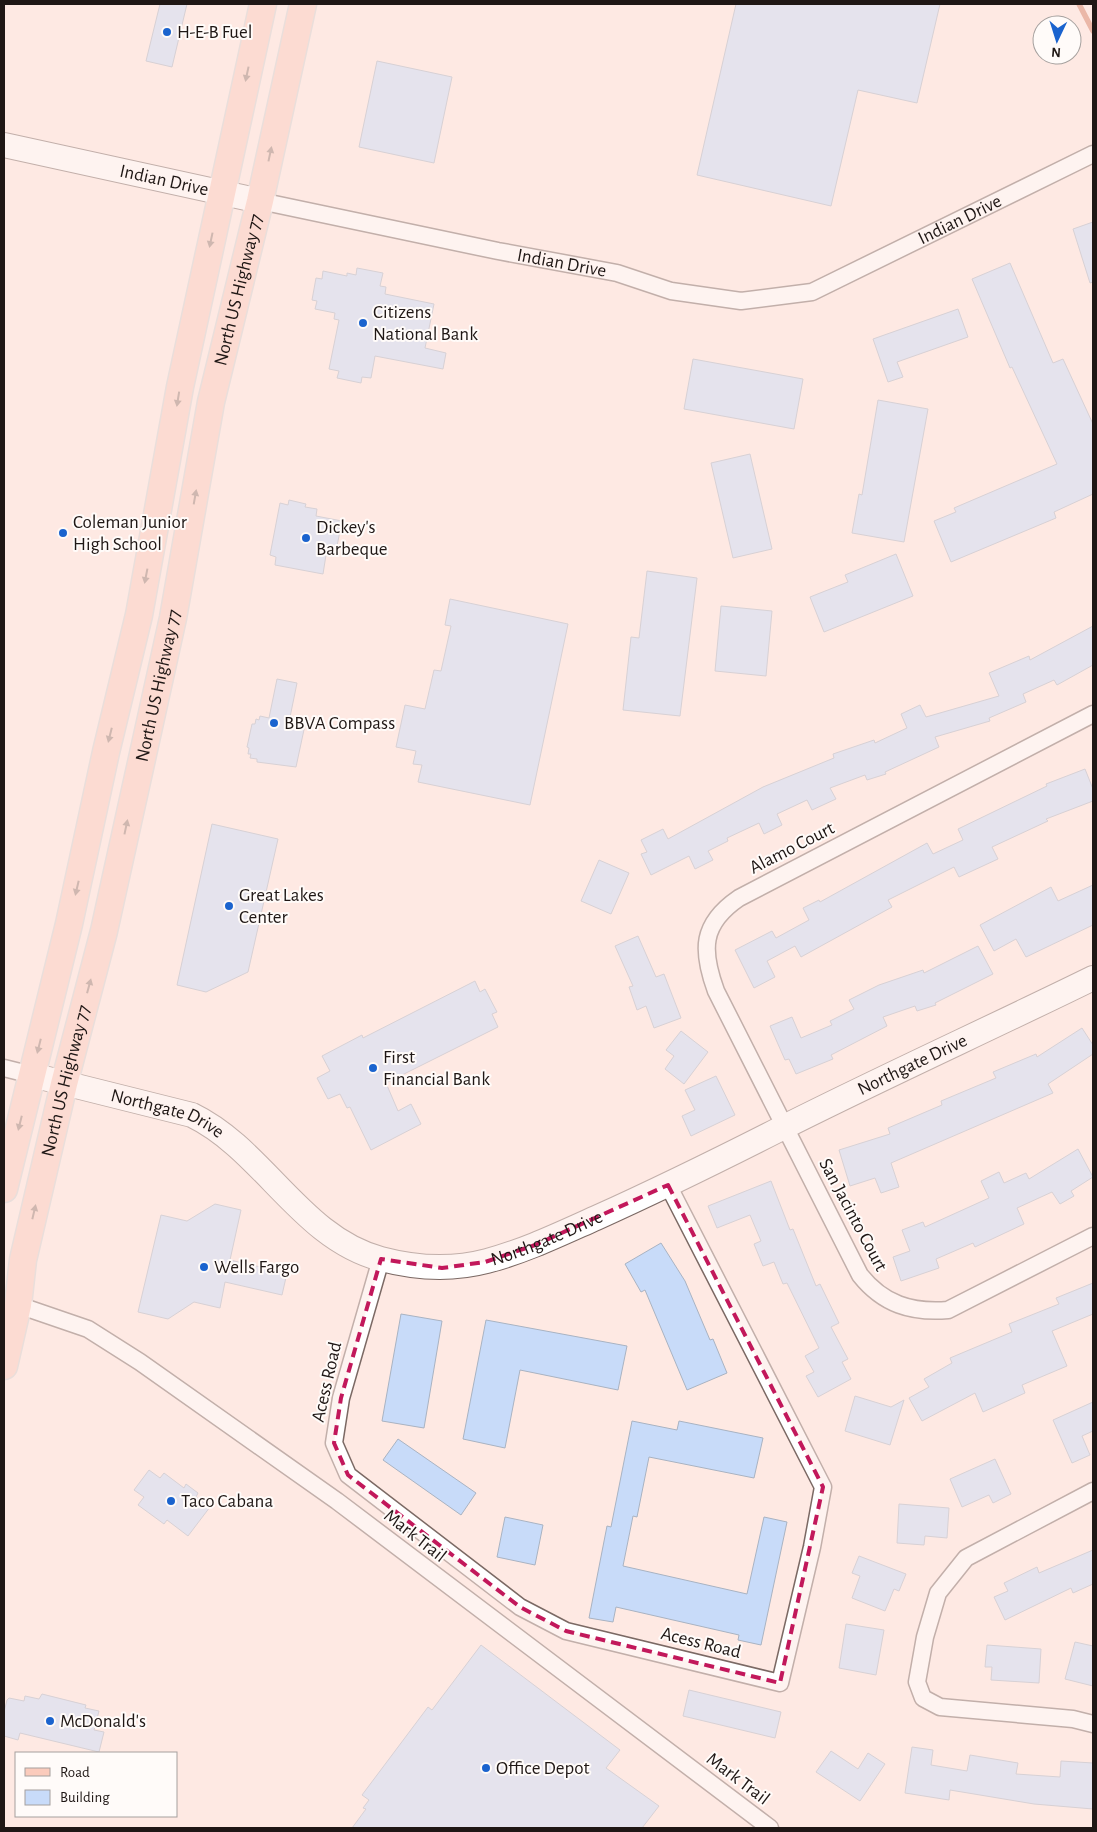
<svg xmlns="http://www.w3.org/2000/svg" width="1097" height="1832" viewBox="0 0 1097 1832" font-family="'Alegreya Sans',sans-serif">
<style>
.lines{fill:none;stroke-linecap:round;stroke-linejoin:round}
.stream{stroke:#d47c60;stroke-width:5.5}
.building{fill:#c8dbf9;stroke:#a9b3c2}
.street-casing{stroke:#7b6964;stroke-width:19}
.secondary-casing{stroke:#7b6964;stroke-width:26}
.primary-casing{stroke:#d2d1d0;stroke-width:29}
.street{stroke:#fff;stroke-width:16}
.secondary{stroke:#fff;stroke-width:24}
.primary{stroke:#fbcbbc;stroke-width:26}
.oneway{fill:#987a71}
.marked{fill:none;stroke:#c2185b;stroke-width:4;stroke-dasharray:10 6;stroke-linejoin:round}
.poi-dot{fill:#1a63ce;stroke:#fffbf9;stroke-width:2}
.labels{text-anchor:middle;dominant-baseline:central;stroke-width:4;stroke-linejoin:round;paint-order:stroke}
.poi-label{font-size:19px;fill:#1f1715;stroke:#fffbf9;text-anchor:start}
.street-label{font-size:19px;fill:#1f1715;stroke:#fffbf9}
</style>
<rect width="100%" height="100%" fill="#fee9e3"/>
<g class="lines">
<polyline class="stream" points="1079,4 1093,31"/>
</g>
<g class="building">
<polygon points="160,4 187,4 172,67 146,61"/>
<polygon points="736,4 940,4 917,103 858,90 831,206 697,175"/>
<polygon points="377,61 452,77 434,163 359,147"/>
<polygon points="1093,222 1093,282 1090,283 1073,229"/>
<polygon points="1010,263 1053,363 1063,359 1093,424 1093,494 1054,512 1056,518 951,562 934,521 956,512 954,508 1057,464 1012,367 1010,368 972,279"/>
<polygon points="357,268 383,273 380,286 386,287 385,294 434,304 425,348 446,353 443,369 375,356 371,378 362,377 361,383 337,378 339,371 329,369 339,320 334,319 335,313 315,309 317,301 312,300 316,278 322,279 323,271 347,276 347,273 356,275"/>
<polygon points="958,309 968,337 897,362 903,377 888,382 873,339"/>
<polygon points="693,359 803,379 794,429 684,409"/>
<polygon points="878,400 928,409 904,542 852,533 859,494 862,495"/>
<polygon points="750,454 772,549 733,558 711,463"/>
<polygon points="289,500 306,504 305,507 317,509 316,516 342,521 335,556 326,555 323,574 275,565 276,557 270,555 280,503 288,505"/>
<polygon points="896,554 913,596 824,632 810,597 848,582 845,575"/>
<polygon points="647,571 697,578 680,716 623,710 631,637 639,638"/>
<polygon points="450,599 568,624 530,805 418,782 422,765 413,764 416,751 396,747 405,705 425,709 434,670 441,671 451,626 445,625"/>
<polygon points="721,606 772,611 766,676 715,671"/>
<polygon points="1093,626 1093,665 1057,685 1054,680 1023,694 1026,702 989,718 990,721 935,737 939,747 885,772 886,774 867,780 865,775 830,788 836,799 812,810 807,800 777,814 782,825 764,834 759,823 727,838 728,841 708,851 713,860 695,869 689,856 651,875 641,854 647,852 641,840 663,829 668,839 763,787 834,758 833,754 874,740 875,743 907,728 901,714 920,705 926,717 999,696 989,673 1029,656 1030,660"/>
<polygon points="277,679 297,683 289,722 305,725 296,767 257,762 257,759 250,758 251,754 248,754 249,748 247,747 252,724 255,724 256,719 259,720 260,716 269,718"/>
<polygon points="1085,769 1093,789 1093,801 1046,819 1048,821 992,847 998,859 959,877 954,867 888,900 892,907 801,957 795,946 767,961 775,977 754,988 735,950 772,931 776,938 809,920 803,908 819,900 820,902 927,843 933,854 963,840 958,829 1047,786 1046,784"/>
<polygon points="212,824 278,839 248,972 206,992 177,985"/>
<polygon points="599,860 629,873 611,914 581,901"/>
<polygon points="1093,885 1093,925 1026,957 1016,939 994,951 980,925 1051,887 1058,901"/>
<polygon points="638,936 656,977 664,974 681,1018 654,1028 646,1006 637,1010 629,987 633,986 615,946"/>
<polygon points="978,946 993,974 935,1003 936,1005 917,1011 915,1006 883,1017 887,1026 831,1055 833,1059 796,1074 789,1059 785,1060 770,1026 792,1017 801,1038 832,1025 830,1021 854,1009 849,1000 879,985 923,970 924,973"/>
<polygon points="475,981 480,992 485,989 497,1012 492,1014 498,1027 386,1083 398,1111 411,1104 421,1124 371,1150 350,1107 347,1108 340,1094 328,1099 317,1078 330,1071 322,1056 362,1035 363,1038"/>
<polygon points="1082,1028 1093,1045 1093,1054 1048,1084 1053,1093 891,1163 899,1187 881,1193 875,1178 850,1186 839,1150 890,1134 888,1128 942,1105 941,1101 996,1078 993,1072 1036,1054 1037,1057"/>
<polygon points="681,1031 708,1052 684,1084 665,1069 674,1056 666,1050"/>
<polygon points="716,1076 735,1115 691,1136 682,1116 695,1110 685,1090"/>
<polygon points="1078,1149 1093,1177 1071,1191 1074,1196 1060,1204 1052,1192 1017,1208 1024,1224 975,1247 973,1243 936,1259 939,1268 901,1281 893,1257 910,1251 902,1230 923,1222 925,1227 989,1198 981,1181 999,1172 1004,1183 1026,1173 1029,1179"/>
<polygon points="771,1181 790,1230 793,1229 816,1286 820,1284 839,1323 831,1327 848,1359 842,1362 851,1379 818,1397 806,1376 814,1372 805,1356 819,1348 787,1283 783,1284 774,1262 763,1266 754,1244 761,1241 750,1215 717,1228 708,1206"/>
<polygon points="215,1204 241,1210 230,1260 287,1273 282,1295 225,1282 220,1308 194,1302 168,1319 138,1312 161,1215 187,1221"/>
<polygon points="661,1243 685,1281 710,1340 713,1339 727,1373 687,1390 645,1290 641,1292 625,1264"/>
<polygon points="1093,1283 1093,1314 1052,1331 1067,1366 1022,1385 1025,1393 983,1412 975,1393 922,1421 909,1398 929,1387 924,1379 952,1363 950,1358 1012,1332 1009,1324 1059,1304 1056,1298"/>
<polygon points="401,1314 442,1321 424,1428 382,1421"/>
<polygon points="486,1320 627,1346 618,1390 520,1370 505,1448 463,1439"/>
<polygon points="855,1396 891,1407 904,1400 890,1445 845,1431"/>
<polygon points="1093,1402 1093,1431 1082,1436 1090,1455 1072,1463 1053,1420"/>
<polygon points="632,1421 677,1430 679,1421 763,1438 754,1478 649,1457 637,1517 633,1516 623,1566 747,1594 764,1517 787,1522 761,1645 738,1640 739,1635 616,1607 613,1622 589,1618 607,1526 611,1527"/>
<polygon points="398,1439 476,1493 461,1515 383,1460"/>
<polygon points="995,1459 1011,1494 993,1503 989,1495 962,1507 950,1479"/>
<polygon points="149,1470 160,1478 164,1473 184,1488 186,1484 198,1493 196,1497 210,1507 188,1536 167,1520 164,1524 138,1505 144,1497 134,1490"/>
<polygon points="899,1504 949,1508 947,1538 925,1536 924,1545 897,1543"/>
<polygon points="505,1517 543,1525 535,1565 497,1557"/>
<polygon points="1093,1550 1093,1584 1073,1593 1071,1588 1005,1620 994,1597 1008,1591 1004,1583 1037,1567 1039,1573"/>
<polygon points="859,1556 906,1574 899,1591 894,1589 885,1611 852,1598 860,1576 852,1573"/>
<polygon points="846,1624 884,1630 876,1675 839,1668"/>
<polygon points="1075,1642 1093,1646 1093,1686 1065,1679"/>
<polygon points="481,1645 620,1750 606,1768 659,1806 642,1828 352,1828 366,1809 363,1808 369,1800 362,1795 428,1707 432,1710"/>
<polygon points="987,1645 1041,1649 1039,1683 991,1680 992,1667 985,1667"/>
<polygon points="689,1690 781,1712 775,1738 683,1716"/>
<polygon points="42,1694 86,1705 85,1708 99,1711 94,1730 104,1732 99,1752 20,1733 18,1740 4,1736 4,1712 7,1700 9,1698 24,1701 25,1696 39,1699"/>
<polygon points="912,1747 933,1750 931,1765 967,1771 970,1755 1018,1763 1016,1774 1060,1777 1061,1761 1093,1763 1093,1809 1034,1804 950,1790 949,1800 905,1793"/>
<polygon points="831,1751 858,1769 868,1753 885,1764 860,1801 816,1772"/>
</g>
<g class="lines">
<defs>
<g id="street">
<path id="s1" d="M 260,201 L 498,251 L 617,273 L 671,291 L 741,301 L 812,292 L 1093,154"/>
<path d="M 1093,714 L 739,898 C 701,924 701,950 716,991 L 860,1275 C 883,1304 911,1313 948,1310 L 1093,1236"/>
<polyline points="4,1068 32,1075"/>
<polyline points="381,1259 341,1398 334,1443 348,1475 520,1607 566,1631 780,1683 812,1547 823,1487 668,1185"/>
<polyline points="18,1305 88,1329 140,1362 337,1501 770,1828"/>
<polyline points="1093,1491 966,1558 938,1593 925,1637 917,1682 923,1698 940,1707 1073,1719 1093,1724"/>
</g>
<g id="secondary">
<path id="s2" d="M 4,145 L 260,201"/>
<path id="s3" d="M 32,1075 L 192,1115 C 264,1150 301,1238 381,1259 C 415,1268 453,1270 487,1261 C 525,1251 560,1234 596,1218 C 658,1190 719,1160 780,1129 C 883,1077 989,1029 1093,978"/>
</g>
<g id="primary">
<polyline points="4,1189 69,924 106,752 139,615 180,387 263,4"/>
<path id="s4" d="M 4,1366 L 18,1305 L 23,1260 L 64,1084 L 104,931 L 173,618 L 211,402 L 260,201 L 303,4"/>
</g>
</defs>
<use href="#street" class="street-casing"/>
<use href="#secondary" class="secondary-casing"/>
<use href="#primary" class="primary-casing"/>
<use href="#street" class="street"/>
<use href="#secondary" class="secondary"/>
<use href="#primary" class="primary"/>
</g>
<defs><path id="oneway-solid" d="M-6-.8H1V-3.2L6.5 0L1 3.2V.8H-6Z" transform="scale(1.25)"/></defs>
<g class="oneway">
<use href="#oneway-solid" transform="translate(247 74) rotate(102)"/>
<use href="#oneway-solid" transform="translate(270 154) rotate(-78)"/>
<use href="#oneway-solid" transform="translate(211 240) rotate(102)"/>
<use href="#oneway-solid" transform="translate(178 399) rotate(99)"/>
<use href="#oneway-solid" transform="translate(195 497) rotate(-80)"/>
<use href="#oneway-solid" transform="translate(146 576) rotate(101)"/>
<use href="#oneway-solid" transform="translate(110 735) rotate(104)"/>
<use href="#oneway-solid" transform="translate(126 827) rotate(-78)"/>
<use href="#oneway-solid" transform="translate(77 888) rotate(103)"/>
<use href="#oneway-solid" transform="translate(89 986) rotate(-75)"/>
<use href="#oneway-solid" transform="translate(39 1046) rotate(104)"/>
<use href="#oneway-solid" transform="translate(20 1123) rotate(104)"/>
<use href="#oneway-solid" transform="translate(34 1212) rotate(-77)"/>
</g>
<path d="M0 0H1097V1832H0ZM 668,1185 L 823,1487 L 780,1683 L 566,1631 L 520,1607 L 348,1475 L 334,1443 L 341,1398 L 381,1259 L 442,1268 L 485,1262 L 535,1245 Z" fill="#fee9e3" fill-opacity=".55" fill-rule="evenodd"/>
<path class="marked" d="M 668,1185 L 823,1487 L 780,1683 L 566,1631 L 520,1607 L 348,1475 L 334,1443 L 341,1398 L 381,1259 L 442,1268 L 485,1262 L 535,1245 Z"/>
<g class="poi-dot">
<circle cx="167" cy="32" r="5"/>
<circle cx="363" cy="323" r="5"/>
<circle cx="63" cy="533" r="5"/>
<circle cx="306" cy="538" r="5"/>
<circle cx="274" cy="723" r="5"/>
<circle cx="229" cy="906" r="5"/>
<circle cx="373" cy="1068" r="5"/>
<circle cx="204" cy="1267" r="5"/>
<circle cx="171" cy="1501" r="5"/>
<circle cx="50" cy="1721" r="5"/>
<circle cx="486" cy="1768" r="5"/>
</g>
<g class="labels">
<g class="poi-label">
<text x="177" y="32">H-E-B Fuel</text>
<text x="373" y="312">Citizens<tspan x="373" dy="22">National Bank</tspan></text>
<text x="73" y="522">Coleman Junior<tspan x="73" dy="22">High School</tspan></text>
<text x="316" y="527">Dickey's<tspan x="316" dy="22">Barbeque</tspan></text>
<text x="284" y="723">BBVA Compass</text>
<text x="239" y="895">Great Lakes<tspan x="239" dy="22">Center</tspan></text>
<text x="383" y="1057">First<tspan x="383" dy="22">Financial Bank</tspan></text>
<text x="214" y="1267">Wells Fargo</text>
<text x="181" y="1501">Taco Cabana</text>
<text x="60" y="1721">McDonald's</text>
<text x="496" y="1768">Office Depot</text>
</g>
<g class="street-label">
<text stroke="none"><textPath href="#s2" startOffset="164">Indian Drive</textPath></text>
<text stroke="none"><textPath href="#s1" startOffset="728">Indian Drive</textPath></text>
<text stroke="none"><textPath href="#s1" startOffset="308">Indian Drive</textPath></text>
<text stroke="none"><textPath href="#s4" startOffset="1102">North US Highway 77</textPath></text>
<text stroke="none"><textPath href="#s4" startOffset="698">North US Highway 77</textPath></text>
<text transform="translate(792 848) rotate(-27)">Alamo Court</text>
<text stroke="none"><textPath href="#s3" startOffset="981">Northgate Drive</textPath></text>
<text stroke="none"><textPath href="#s4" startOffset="292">North US Highway 77</textPath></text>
<text stroke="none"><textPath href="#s3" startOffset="141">Northgate Drive</textPath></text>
<text transform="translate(853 1215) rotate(62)">San Jacinto Court</text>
<text stroke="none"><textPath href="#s3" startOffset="576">Northgate Drive</textPath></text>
<text transform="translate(327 1382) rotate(-77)">Acess Road</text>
<text transform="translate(415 1536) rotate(38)">Mark Trail</text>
<text transform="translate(701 1643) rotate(14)">Acess Road</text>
<text transform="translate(738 1779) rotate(37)">Mark Trail</text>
</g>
</g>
<rect width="1097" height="1832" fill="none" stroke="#1f1715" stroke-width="10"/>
<rect x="15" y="1752" width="162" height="65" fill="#fffbf9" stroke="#a5a09e"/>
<rect x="25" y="1768" width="25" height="8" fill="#fbcbbc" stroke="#a5a09e"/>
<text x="60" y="1777" font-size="15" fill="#1f1715">Road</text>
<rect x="25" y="1790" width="25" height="15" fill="#c8dbf9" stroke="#a5a09e"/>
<text x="60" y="1802" font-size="15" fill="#1f1715">Building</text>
<g transform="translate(1057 40) rotate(184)"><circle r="24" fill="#fffbf9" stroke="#a5a09e"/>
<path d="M0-4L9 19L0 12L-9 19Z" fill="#1a63ce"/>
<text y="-8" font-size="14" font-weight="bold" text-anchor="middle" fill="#1f1715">N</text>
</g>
</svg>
